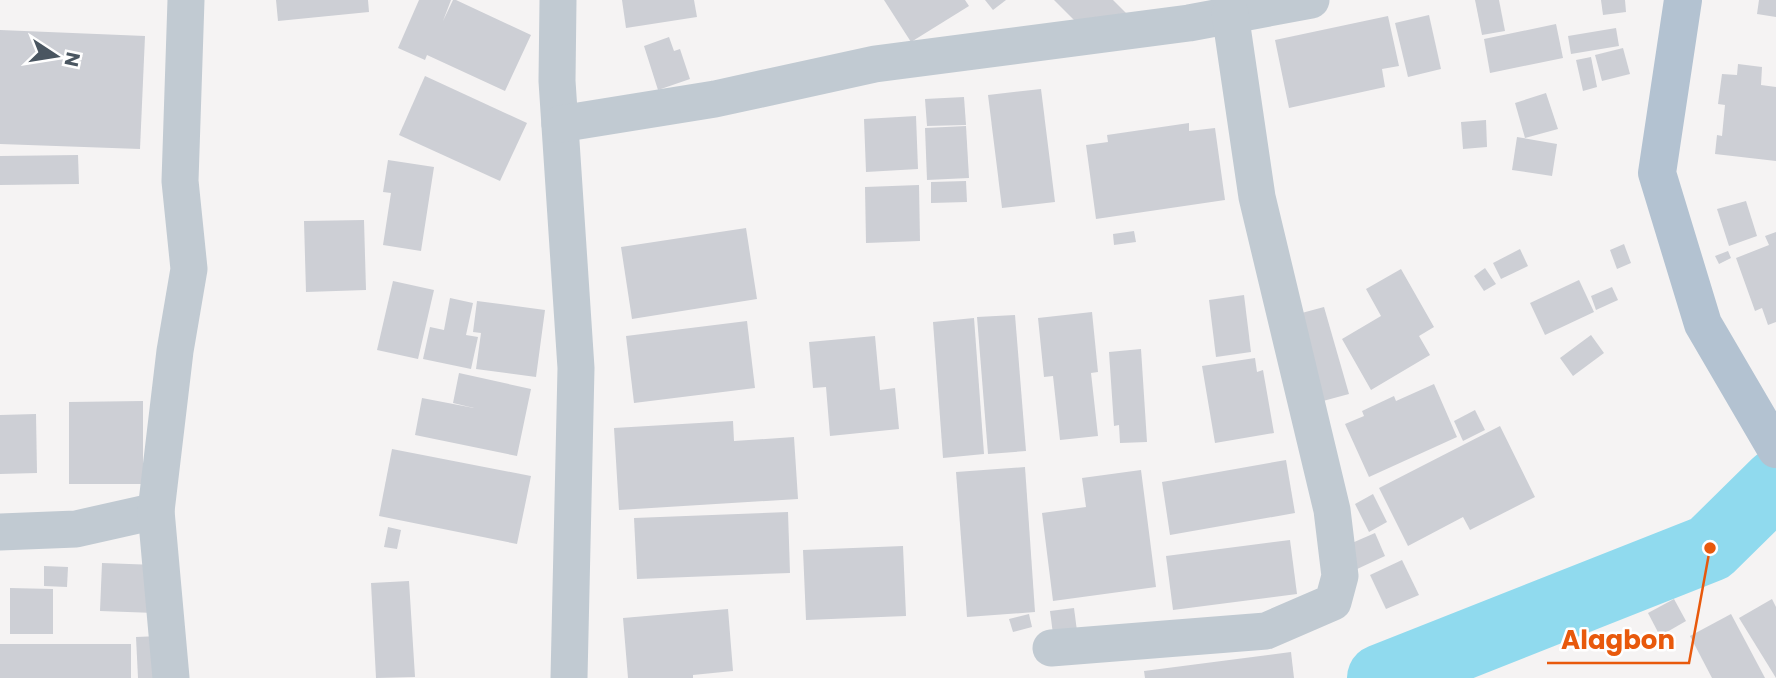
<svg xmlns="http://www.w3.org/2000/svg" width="1776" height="678" viewBox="0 0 1776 678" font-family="Poppins,sans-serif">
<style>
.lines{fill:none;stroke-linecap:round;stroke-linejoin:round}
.river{stroke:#90daee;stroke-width:68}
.building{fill:#cdcfd5}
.street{stroke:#c1cad2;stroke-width:37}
.primary{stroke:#b3c2d1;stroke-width:38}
.leader{fill:none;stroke:#e8590c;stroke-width:2.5}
.callout-dot{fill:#e8590c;stroke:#fff;stroke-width:2.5}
.callout-label{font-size:26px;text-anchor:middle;font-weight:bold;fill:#e8590c;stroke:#fff;stroke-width:5;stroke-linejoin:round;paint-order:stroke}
</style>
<rect width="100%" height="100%" fill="#f5f3f3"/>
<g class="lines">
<polyline class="river" points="1381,678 1710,548 1776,483"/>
</g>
<g class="building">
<polygon points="276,0 368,0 369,12 278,21"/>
<polygon points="419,0 451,0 443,21 453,0 456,0 531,35 505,91 427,55 425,60 398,48"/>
<polygon points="622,0 694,0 697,17 626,28"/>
<polygon points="884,0 965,0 969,6 911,42"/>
<polygon points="985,0 1006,0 993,10"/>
<polygon points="1054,0 1113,0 1137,24 1087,33"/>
<polygon points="1475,0 1499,0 1505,31 1482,35"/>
<polygon points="1601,0 1625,0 1626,12 1603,15"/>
<polygon points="1759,0 1776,0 1776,17 1757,14"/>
<polygon points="1429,15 1441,69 1408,77 1395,23"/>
<polygon points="1388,16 1399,66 1382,69 1385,87 1289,108 1275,40"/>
<polygon points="1556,24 1563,58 1490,73 1484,39"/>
<polygon points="1616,28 1619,46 1571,54 1568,36"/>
<polygon points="0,30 145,36 140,149 0,144"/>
<polygon points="669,37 674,51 680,49 690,79 658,90 644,46"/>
<polygon points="1623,48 1630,74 1602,81 1595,55"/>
<polygon points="1591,57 1597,87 1583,91 1576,60"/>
<polygon points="1738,64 1762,67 1761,85 1776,87 1776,161 1715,154 1717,135 1722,136 1725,105 1718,104 1722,74 1737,75"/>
<polygon points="425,76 527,123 500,181 399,135"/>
<polygon points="1041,89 1055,202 1002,208 988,95"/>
<polygon points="1546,93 1558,129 1525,138 1515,103"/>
<polygon points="964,97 966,125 927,126 925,99"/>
<polygon points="916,116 918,169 866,172 864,119"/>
<polygon points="1486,120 1487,147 1463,149 1461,122"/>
<polygon points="1189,123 1189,131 1215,128 1225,200 1096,219 1086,145 1108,142 1107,135"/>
<polygon points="966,126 969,178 927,180 925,128"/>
<polygon points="1517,137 1557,144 1552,176 1512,170"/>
<polygon points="78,155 79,184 0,185 0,156"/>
<polygon points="388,160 434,167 421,251 383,245 391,193 383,192"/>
<polygon points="966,181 967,202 931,203 931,182"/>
<polygon points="919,185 920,241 866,243 865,187"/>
<polygon points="1746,201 1757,236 1729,246 1717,209"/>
<polygon points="364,220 366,290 306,292 304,221"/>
<polygon points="746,228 757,299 632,319 621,247"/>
<polygon points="1134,231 1136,242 1114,245 1113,234"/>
<polygon points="1776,232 1776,322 1768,325 1762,308 1755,311 1736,258 1769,245 1765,236"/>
<polygon points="1624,244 1631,263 1617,269 1610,250"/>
<polygon points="1520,249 1528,266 1501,279 1493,263"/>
<polygon points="1728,251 1731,258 1719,264 1715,256"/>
<polygon points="1485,268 1496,284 1484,291 1474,276"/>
<polygon points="1401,269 1434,327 1419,336 1430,355 1371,390 1342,339 1381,316 1366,289"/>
<polygon points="1579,280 1594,312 1545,335 1530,303"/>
<polygon points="393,281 434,290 418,359 377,350"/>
<polygon points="1612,287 1618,300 1596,310 1591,296"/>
<polygon points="1244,295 1251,352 1216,357 1209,300"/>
<polygon points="450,298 473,303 466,335 478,337 471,369 423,359 430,327 444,330"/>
<polygon points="477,301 545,310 536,377 476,369 481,333 473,332"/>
<polygon points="1324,307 1349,394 1323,401 1298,314"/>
<polygon points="1092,312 1098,372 1091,373 1098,436 1060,440 1053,376 1044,377 1038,318"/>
<polygon points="1015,315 1026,451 988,454 977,317"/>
<polygon points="974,318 984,454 943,458 933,322"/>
<polygon points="747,321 755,388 634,403 626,336"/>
<polygon points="1591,335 1604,353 1573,376 1560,358"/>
<polygon points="875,336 880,390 895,388 899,429 830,436 826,387 813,388 809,342"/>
<polygon points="1141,349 1147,442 1120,443 1119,425 1114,426 1109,352"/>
<polygon points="1255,358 1257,372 1263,370 1274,433 1215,443 1202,366"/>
<polygon points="459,373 531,389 517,456 415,435 422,398 474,408 453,403"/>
<polygon points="1434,384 1457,437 1369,477 1345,424 1364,416 1362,411 1394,396 1396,401"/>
<polygon points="143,401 143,484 69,484 69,402"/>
<polygon points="1475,410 1485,430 1463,441 1454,421"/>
<polygon points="36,414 37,473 0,474 0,415"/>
<polygon points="733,421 734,441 794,437 798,499 619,510 614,428"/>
<polygon points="1500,426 1535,497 1470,530 1463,517 1408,546 1379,488"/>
<polygon points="392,449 531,476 517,544 379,516"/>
<polygon points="1286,460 1295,513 1170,535 1162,482"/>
<polygon points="1025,467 1035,612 967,617 956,472"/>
<polygon points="1141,470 1156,587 1053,601 1042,513 1086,507 1082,478"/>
<polygon points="1373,494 1387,522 1369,532 1355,504"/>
<polygon points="788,512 790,573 637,579 634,518"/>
<polygon points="388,527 401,530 397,549 384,547"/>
<polygon points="1375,533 1385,556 1355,570 1345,546"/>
<polygon points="1290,540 1297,594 1173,610 1166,556"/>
<polygon points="903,546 906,616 806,620 803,550"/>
<polygon points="1402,560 1419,595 1386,609 1370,575"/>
<polygon points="102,563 156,565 155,613 100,611"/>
<polygon points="44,566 68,567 67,587 44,586"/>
<polygon points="409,581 415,677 376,678 371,583"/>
<polygon points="10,588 53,589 53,634 10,634"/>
<polygon points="1674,599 1686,621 1660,636 1648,613"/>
<polygon points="1772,599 1776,607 1776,678 1739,618"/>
<polygon points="1074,608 1077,631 1053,634 1050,611"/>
<polygon points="728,609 733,671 693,675 693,678 628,678 623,618"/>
<polygon points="1029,614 1032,627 1013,632 1009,619"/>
<polygon points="1731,614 1765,678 1712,678 1690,636"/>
<polygon points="160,636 162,678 138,678 136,637"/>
<rect x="0" y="644" width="131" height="34"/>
<polygon points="1291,652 1294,678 1145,678 1144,671"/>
</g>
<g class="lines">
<g class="street">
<polyline points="558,0 557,81 576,368 569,678"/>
<polyline points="560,124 715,99 875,64 1189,23 1311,0"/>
<polyline points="0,532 76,529 156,511"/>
<polyline points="1051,648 1266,631 1333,602 1340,576 1332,510 1257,197 1230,13"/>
<polyline points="171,678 156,511 175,351 189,269 180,181 186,0"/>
</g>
<polyline class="primary" points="1683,0 1657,173 1703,324 1776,449"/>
</g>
<path class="leader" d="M1710 548L1689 663H1547"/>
<circle class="callout-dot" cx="1710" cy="548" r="7"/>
<g class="callout-label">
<text x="1618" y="649">Alagbon</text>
</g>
<g transform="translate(56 56) rotate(102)" stroke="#ffffff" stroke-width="5" paint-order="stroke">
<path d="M0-5L12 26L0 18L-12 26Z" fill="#4a5661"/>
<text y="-10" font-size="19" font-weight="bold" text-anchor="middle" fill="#4a5661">N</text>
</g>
</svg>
